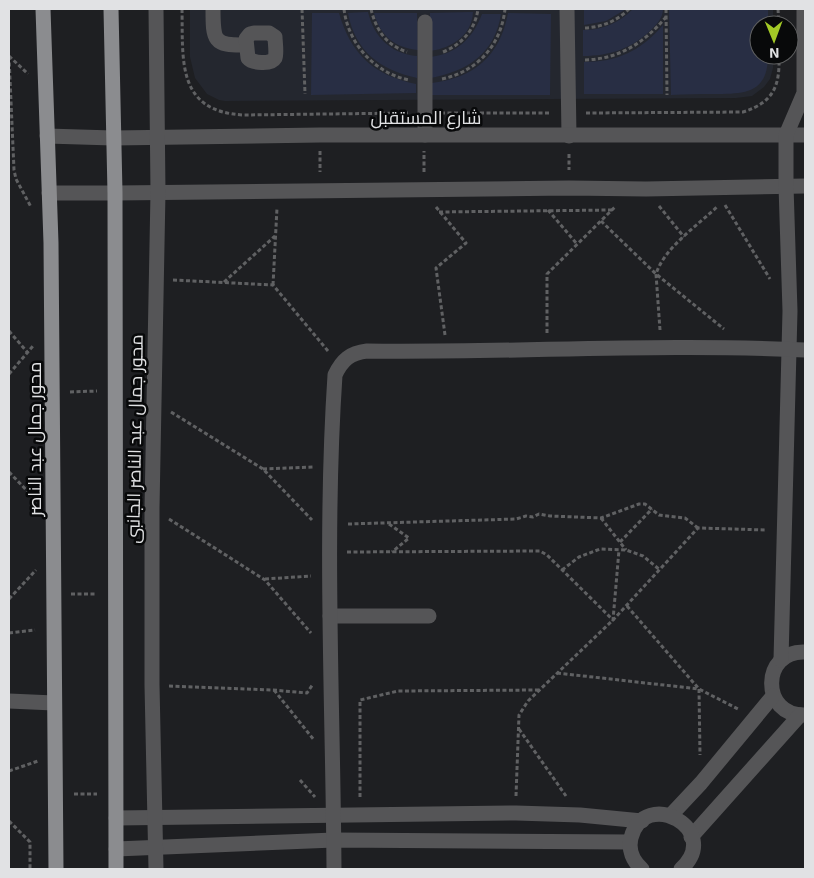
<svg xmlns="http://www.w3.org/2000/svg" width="814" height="878" viewBox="0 0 814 878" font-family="'Exo 2',Cairo,sans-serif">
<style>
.built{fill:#24272f}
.green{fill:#282e44}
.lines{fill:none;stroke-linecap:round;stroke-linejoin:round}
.path{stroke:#606163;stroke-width:3;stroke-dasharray:4 2.5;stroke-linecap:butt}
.minor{stroke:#555557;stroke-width:15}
.major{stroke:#8b8c8f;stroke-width:15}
.labels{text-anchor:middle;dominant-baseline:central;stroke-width:5;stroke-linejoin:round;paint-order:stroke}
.street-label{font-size:18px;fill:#e1e2e4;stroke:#08090a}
</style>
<rect width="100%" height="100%" fill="#1e1f22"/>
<polygon class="built" points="190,9 773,9 773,25 759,25 759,55 773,55 773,68 770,79 764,87 752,96 736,98 225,101 219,100 207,94 195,78 190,57"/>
<g class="green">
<polygon points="584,9 626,9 606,21 584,25"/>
<path d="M 633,9 L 663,9 C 663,17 658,23 652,29 C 633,48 610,56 583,56 L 583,30 C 603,30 619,23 633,9 Z"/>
<path d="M 669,9 L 768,9 L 768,25 L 759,25 L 759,55 L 768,55 C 768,93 746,94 714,94 C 700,94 685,94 671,95 Z"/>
<path d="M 368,12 C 374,37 391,54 417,56 L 417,78 C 380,70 355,51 348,13 Z"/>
<path d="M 473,12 C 472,35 452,48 430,51 L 430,13 Z"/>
<path d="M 312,13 L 339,13 C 351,54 373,75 416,84 L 416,93 L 311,95 Z"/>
<path d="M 374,13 L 417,13 L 418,50 C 395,48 380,36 374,13 Z"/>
<path d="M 508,13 L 551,14 L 550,95 L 432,95 L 432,83 C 474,78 500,56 508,13 Z"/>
<path d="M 482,14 L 501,14 C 495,53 468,71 431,78 L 430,57 C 457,54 473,38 482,14 Z"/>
<path d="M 663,25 L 663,94 L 584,94 L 584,62 C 617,62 641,51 663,25 Z"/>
</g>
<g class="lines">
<g class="path">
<path d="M 182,9 C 183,60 176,112 244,115 L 408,113"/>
<polyline points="302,9 305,94"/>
<path d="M 344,9 C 348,43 374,73 409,80"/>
<path d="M 371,9 C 376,30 386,45 407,52"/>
<polyline points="666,9 667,95"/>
<polyline points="778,9 779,25"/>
<path d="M 585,28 C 602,27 617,21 629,9"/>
<path d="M 443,52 C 462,44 475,30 478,9"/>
<polyline points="9,56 14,170 16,179 31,207"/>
<polyline points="9,56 28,74"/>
<path d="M 585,60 C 619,59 644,43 666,17"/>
<path d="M 442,79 C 478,71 501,45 505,9"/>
<polyline points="441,113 550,113"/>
<path d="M 586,113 L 743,112 C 774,102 780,86 779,55"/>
<polyline points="320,151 320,172"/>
<polyline points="569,154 569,170"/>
<polyline points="424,172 424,151"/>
<polyline points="725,205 770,279"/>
<polyline points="659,206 684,237"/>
<polyline points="436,207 466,243 436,268 445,335"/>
<polyline points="548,210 577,244"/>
<polyline points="439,212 612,210"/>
<polyline points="601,221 656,274 724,329"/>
<polyline points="173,280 273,285 328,351"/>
<polyline points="224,282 275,236"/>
<polyline points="273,285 277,208"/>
<path d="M 660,330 L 656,274 C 664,248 698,225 718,206"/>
<polyline points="9,331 28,353"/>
<polyline points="547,333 547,274 616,206"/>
<polyline points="9,374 33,346"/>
<polyline points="70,392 97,391"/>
<polyline points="171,412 263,469 312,520"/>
<polyline points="263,469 314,467"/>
<polyline points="9,472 35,499"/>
<polyline points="601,518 626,550"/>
<polyline points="169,519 265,580 311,633"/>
<polyline points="348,524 516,519 526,516 533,517 539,514 550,516 601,518 639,504 645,504 659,515 685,518 698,528"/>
<polyline points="389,524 409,538 392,552"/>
<polyline points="620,542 652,509"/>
<polyline points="347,552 540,551 547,555 613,620 619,550"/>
<polyline points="562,570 579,557 600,549 626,550 643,556 660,570"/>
<polyline points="265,579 311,576"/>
<polyline points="71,594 97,594"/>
<polyline points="9,599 36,570"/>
<polyline points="627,606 699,689 738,709"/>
<polyline points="9,633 35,630"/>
<polyline points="557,673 699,689 700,755"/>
<polyline points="169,686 273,690 307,693 313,684"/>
<polyline points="274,690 314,740"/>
<polyline points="519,729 566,796"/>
<polyline points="9,771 38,761"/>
<polyline points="300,780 315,797"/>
<polyline points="74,794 97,794"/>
<polyline points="516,796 519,715 528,701 613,620 698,528 767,530"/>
<polyline points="360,797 360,700 398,691 539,690"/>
<polyline points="9,821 30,842 30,869"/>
</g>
<g class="minor">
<path d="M 213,9 C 213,40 213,46 246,45"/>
<polyline points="567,9 569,136"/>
<path d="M 254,33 L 269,33 L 275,37 C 275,42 277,53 275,58 C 271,65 252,63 248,58 L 246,39 L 250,34 Z"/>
<polyline points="425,135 425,22"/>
<polyline points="47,136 113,138 320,135 805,135"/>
<polyline points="49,193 115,193 569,188 646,189 805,186"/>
<polyline points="330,616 429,616"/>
<path d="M 805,652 C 761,650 760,716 805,715"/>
<polyline points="781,660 790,311 786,186 786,135 804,93 804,9"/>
<polyline points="9,701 54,703"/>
<polyline points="671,815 701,783 773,696"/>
<polyline points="116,818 516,813 580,815 642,821"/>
<polyline points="691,837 800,715"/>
<polyline points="116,849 334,840 630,842"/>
<polyline points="156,869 152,685 152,508 158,192 156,9"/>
<path d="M 334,869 C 333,704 324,539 335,375 C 342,360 350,353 367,351 C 513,353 659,343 805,350"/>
<path d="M 642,869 C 633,861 628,850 631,838 C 644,786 724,830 681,869"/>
</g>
<g class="major">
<polyline points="43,9 51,243 56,869"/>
<polyline points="111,9 115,193 116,869"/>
</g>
</g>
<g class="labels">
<g class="street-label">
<text x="426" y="117">شارع المستقبل</text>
<text transform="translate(34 439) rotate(-90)">محور جمال عبد الناصر</text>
<text transform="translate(134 439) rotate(-89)">محور جمال عبد الناصر الجانبى</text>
</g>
</g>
<rect width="814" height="878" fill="none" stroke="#e1e2e4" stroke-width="20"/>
<g transform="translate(774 40) rotate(179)"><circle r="24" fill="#08090a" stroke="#5f6061"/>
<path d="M0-4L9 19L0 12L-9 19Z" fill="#a3c926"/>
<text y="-8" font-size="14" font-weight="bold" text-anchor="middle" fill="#e1e2e4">N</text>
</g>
</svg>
